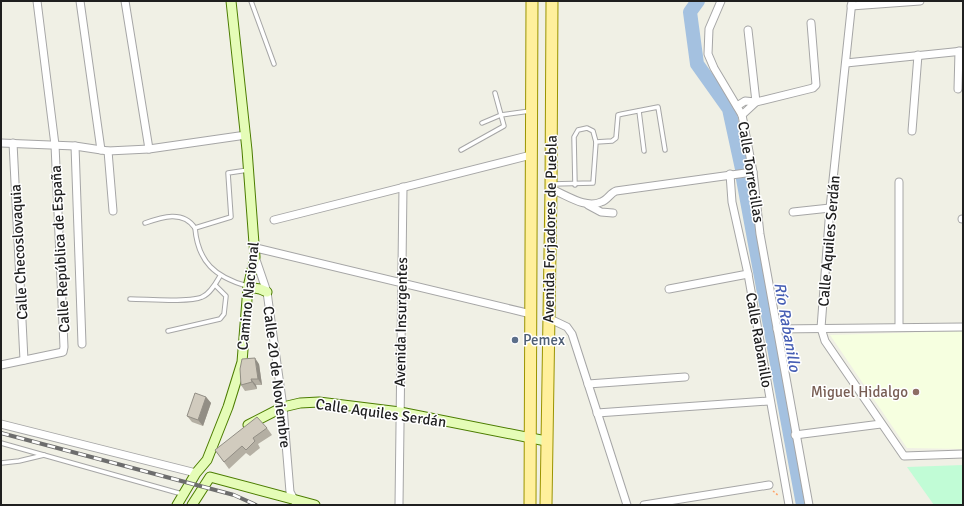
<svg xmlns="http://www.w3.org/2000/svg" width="964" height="506" viewBox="0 0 964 506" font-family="Signika,sans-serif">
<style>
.education{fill:#f6ffe0}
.park{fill:#c1fcd6}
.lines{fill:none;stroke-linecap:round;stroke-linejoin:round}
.river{stroke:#a4c1e0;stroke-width:14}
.service-casing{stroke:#a6a6a6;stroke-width:5.5}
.minor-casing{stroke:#a6a6a6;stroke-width:9}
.secondary-casing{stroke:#4c7d00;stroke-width:11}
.primary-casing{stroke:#9b9400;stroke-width:13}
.path{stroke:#ffa268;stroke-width:1.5;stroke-dasharray:2 2;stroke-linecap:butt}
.service{stroke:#fff;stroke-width:3.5}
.minor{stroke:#fff;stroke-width:7}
.secondary{stroke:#e5fcb7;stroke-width:9}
.primary{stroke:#fff09c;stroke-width:11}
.rail-casing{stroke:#6d6d6d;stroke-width:4}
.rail{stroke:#fff;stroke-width:2.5;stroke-dasharray:8;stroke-linecap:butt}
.wall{fill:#b4afa3}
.shaded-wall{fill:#928e85}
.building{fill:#d1cbbe;stroke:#928e85}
.service-dot{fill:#5c6f8a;stroke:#fff;stroke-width:1.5}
.education-dot{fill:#8d6e63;stroke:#fff;stroke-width:1.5}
.labels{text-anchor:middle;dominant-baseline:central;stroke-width:3;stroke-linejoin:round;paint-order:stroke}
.street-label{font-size:15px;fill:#1f1f1f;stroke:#fff}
.service-label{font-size:15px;fill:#4e5e75;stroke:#fff;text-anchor:start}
.education-label{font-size:15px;fill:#785e54;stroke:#fff;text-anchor:end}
.water-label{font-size:16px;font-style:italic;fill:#465eb4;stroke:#fff}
</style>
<rect width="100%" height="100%" fill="#f0f0e5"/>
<polygon class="education" points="963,331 963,449 907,448 830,335"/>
<polygon class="park" points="963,465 963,505 934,505 907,467"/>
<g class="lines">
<g class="river">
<polyline points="698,1 690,12 697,64 729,109 742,169"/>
<polyline points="743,179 803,505"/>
</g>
<defs>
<g id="service">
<polyline points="251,1 274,64"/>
<polyline points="639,111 644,151"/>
<polyline points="482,123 501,115 530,111"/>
<polyline points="461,150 504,126 495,93"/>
<polyline points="552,184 593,183 596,142 612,141 616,138 618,115 622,114 658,107 665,150"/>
<polyline points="575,185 574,137 578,130 587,128 593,131 596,142"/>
<path d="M 145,223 C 162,217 183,210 195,228"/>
<path d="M 247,286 C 215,277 198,262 195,228 L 231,217 L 228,173 L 248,170"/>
<path d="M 130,299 C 147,299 188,303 202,297 C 210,294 216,283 220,276"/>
<polyline points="168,331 220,319 224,314 226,296 215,285"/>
<polyline points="1,443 182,494"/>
<polyline points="1,463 19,461 44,455"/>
</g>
<g id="minor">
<polyline points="80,1 101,150"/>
<polyline points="125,1 149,149"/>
<polyline points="721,1 709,29 708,54 714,68 742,115 753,172 760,234 809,505"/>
<polyline points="852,1 830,208 821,328 825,341 904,456 963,454"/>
<polyline points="851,6 920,1"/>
<polyline points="846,63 963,51"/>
<polyline points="958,89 959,51"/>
<polyline points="737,106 745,101 756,102 813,88 816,85 811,23"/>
<polyline points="742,115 756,102 748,30"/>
<polyline points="912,131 918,55"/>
<polyline points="1,143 75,146 108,151 149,149 246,135"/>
<polyline points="13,143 24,360"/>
<polyline points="75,146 82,344"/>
<polyline points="108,151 113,211"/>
<polyline points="730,174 732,202 748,274 789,505"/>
<polyline points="899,182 899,327"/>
<path d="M 551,189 C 567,195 585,209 601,202 C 608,200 610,193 616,191 L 753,172"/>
<polyline points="588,205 601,212 613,213"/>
<polyline points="793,212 830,208"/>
<polyline points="962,219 963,219"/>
<polyline points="274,220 531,155"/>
<polyline points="256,248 531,314"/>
<polyline points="255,257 267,292 283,407 290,492 297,505"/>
<polyline points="669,289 748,274"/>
<polyline points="548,318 567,327 572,334 627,505"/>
<polyline points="777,329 963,327"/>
<polyline points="1,365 63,352 64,347 55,145 37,1"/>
<polyline points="588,384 685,377"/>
<polyline points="597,413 769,401"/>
<polyline points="1,424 196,473"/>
<polyline points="795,435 881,424"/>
<polyline points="399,505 403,187"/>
<polyline points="644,505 769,485"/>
</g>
<g id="secondary">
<polyline points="248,287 260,289 267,292"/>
<polyline points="248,425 283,407 300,403 319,402 400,412 546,441"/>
<polyline points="177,505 196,473 207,460 228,407 242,362 248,287 255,257 247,150 231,1"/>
<polyline points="192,505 210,477 315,505"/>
</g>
<g id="primary">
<polyline points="530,505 532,1"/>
<polyline points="546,505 551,189 552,1"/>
</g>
</defs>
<use href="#service" class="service-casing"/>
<use href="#minor" class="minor-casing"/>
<use href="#secondary" class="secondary-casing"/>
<use href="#primary" class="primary-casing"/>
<polyline class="path" points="773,491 779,496"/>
<use href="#service" class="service"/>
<use href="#minor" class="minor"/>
<use href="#secondary" class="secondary"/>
<use href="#primary" class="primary"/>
<defs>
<polyline id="rail" points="1,433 234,495 256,505"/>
</defs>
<use href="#rail" class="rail-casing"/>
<use href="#rail" class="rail"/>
</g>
<g class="wall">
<polygon points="259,364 262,385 256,385 257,389 245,391 241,385"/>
<polygon points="206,397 211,403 203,426 192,422 187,416"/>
<polygon points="267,428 272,435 258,444 260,448 250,456 246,453 229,469 215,450"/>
</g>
<g class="shaded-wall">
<polygon points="255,358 259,364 262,385 258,379"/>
<polygon points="251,379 256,385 257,389 252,382"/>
<polygon points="206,397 211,403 203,426 198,420"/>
</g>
<g class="building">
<polygon points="255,358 258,379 251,379 252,382 241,385 240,369 242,359"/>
<polygon points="195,393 206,397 198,420 187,416"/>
<polygon points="257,417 267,428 253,438 255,441 246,450 242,446 224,462 215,450"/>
</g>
<circle class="service-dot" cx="515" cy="340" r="4"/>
<circle class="education-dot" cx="916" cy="392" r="4"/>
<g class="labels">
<g class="street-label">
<text transform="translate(751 172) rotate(81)">Calle Torrecillas</text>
<text transform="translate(550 229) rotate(-89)">Avenida Forjadores de Puebla</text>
<text transform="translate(829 241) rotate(-85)">Calle Aquiles Serdán</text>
<text transform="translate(60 249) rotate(-93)">Calle República de España</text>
<text transform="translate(19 252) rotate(-93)">Calle Checoslovaquia</text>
<text transform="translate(248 296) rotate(-84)">Camino Nacional</text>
<text transform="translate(401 322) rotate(-89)">Avenida Insurgentes</text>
<text transform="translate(759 340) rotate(80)">Calle Rabanillo</text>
<text transform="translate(277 377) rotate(83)">Calle 20 de Noviembre</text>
<text transform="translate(381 413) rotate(8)">Calle Aquiles Serdán</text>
</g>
<g class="service-label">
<text x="523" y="340">Pemex</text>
</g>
<g class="education-label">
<text x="908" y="392">Miguel Hidalgo</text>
</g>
<g class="water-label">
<text transform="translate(787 327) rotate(80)">Río Rabanillo</text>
</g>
</g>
<rect width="964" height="506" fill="none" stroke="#1f1f1f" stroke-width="4"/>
</svg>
